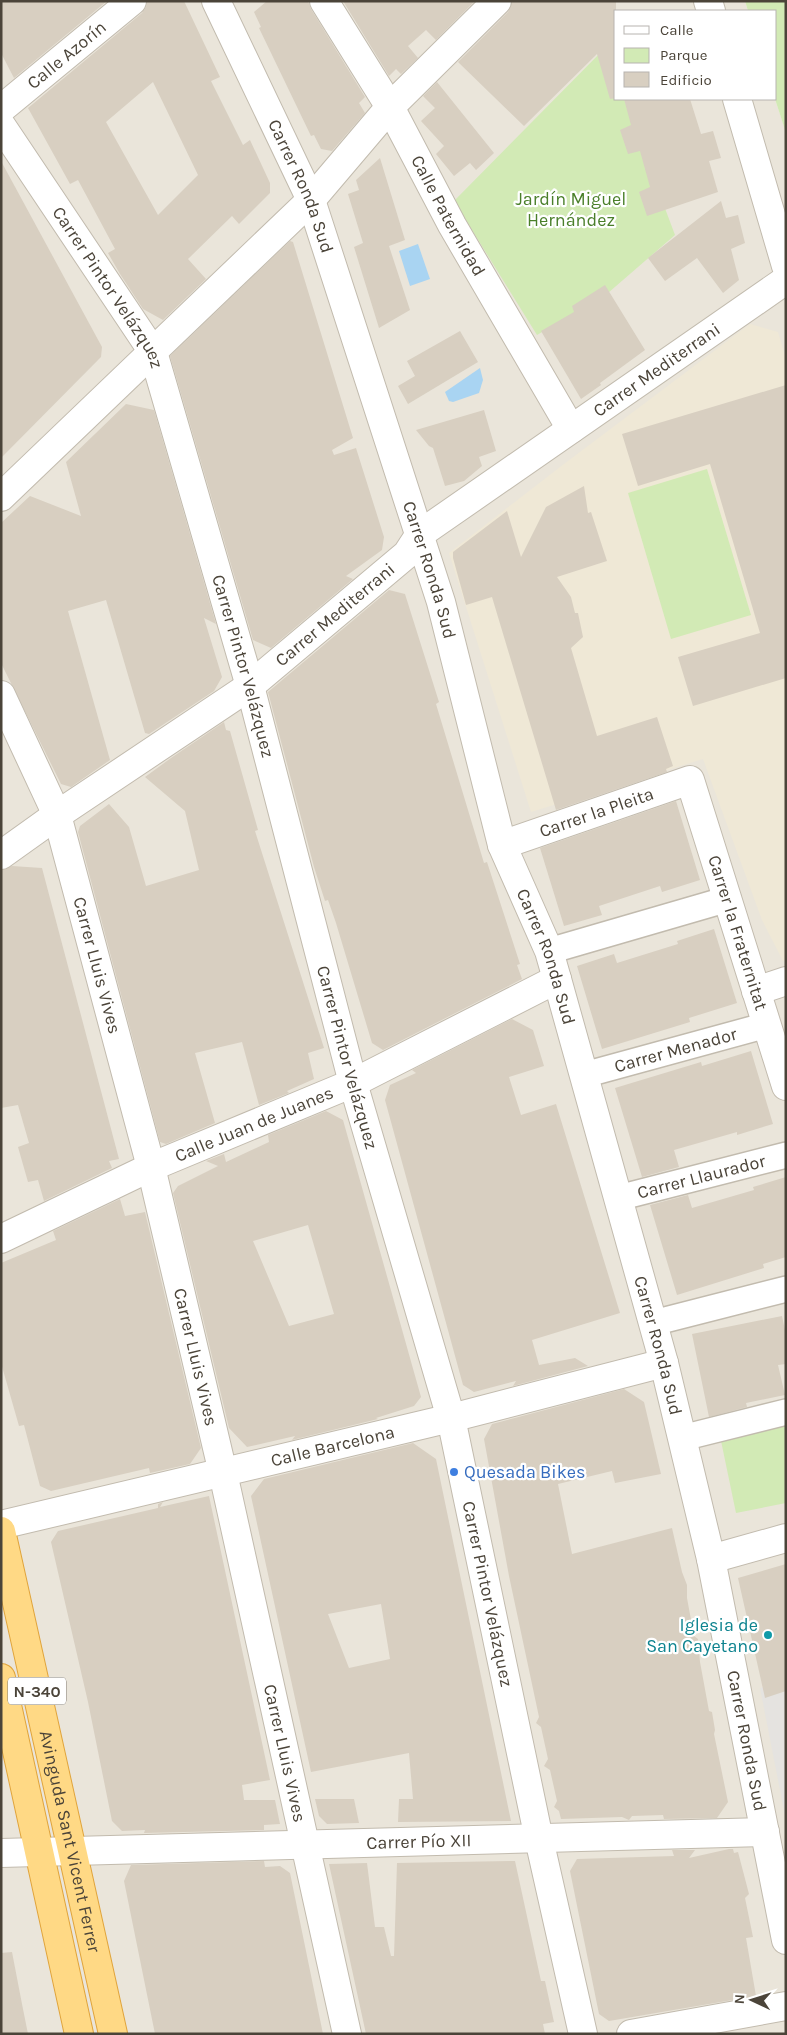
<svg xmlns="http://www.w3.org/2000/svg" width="787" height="2035" viewBox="0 0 787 2035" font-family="Karla,sans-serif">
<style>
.residential{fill:#eae5da}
.education{fill:#efe8d6}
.green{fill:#d2eab5}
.parking{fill:#e5e3e0}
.water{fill:#a9d4f2}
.building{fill:#d8cfc1;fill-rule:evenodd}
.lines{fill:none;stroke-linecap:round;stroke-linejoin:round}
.pedestrian-casing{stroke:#c2bbae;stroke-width:28}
.minor-casing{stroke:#c2bbae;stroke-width:30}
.trunk-casing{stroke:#e0a43c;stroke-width:30}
.pedestrian{stroke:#fff;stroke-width:25}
.minor{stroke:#fff;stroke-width:28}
.trunk{stroke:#ffd985;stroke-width:28}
.shop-dot{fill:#3f7fe0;stroke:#fff;stroke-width:2}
.culture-dot{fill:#0f9aa8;stroke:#fff;stroke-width:2}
.labels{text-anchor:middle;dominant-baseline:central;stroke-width:4.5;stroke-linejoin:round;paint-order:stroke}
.shield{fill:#fff;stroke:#817c74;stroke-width:1}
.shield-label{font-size:16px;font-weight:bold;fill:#4b4439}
.street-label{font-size:18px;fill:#4b4439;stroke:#fff}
.park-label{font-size:18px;fill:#4a7f2a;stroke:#fff}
.shop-label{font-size:18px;fill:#366cbe;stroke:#fff;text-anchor:start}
.culture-label{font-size:18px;fill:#0d838f;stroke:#fff;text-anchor:end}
</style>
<rect width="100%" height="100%" fill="#f6f3ec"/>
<polygon class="residential" points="1,1 745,1 748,11 616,11 616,99 775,99 786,132 786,2034 1,2034"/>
<polygon class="education" points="750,324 778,332 786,359 786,960 783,961 762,920 703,759 531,812 449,553 564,464"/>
<g class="green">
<polygon points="745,1 786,1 786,133 775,99 776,11 748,11"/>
<polygon points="608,45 616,76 616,99 624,99 675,235 608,293 537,335 454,201"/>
<polygon points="707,469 751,615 671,639 628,493"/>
<polygon points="786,1423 786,1503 736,1513 720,1436"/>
</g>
<polygon class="parking" points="786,1681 786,1821 760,1688"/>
<g class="water">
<polygon points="418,244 430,279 410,286 399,251"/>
<polygon points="480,368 483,380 479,393 453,402 449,401 445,392"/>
</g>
<g class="building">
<polygon points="1,1 107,1 14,78 1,53"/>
<path d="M 147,1 L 184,1 L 220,77 L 211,81 L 243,145 L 250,140 L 270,183 L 270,193 L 239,224 L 232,216 L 188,259 L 206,279 L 163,320 L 143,309 L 120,274 L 108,253 L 115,249 L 78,180 L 70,184 L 28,108 L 142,13 L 146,7 ZM 153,82 L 198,175 L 158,215 L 106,122 Z"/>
<polygon points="267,1 308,1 311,9 365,97 359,103 365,113 332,151 321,149 314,135 311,136 259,28 261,27 254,12"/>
<polygon points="343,1 475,1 436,40 426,30 408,46 418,58 401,74 396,69 389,76"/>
<polygon points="512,1 616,1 616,98 610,99 597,54 524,126 458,62 508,12"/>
<polygon points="437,82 494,153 476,170 470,163 454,176 436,154 444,146 421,121 435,108 423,96"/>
<polygon points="624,99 690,99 701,134 713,131 721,158 709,161 718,192 647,216 639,192 650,187 640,151 628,154 620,130 631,125"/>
<polygon points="380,158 405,240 389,246 410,310 379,328 354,247 363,243 348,194 359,190 356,180"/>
<polygon points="1,161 102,347 101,357 1,458"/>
<polygon points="721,201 726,218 738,215 745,243 731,249 739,280 723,293 697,258 665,281 648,258"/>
<polygon points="290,241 293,242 353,438 332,450 334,455 356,448 384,537 382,550 346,576 353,579 271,648 253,640 170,356"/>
<polygon points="605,285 645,350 600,383 601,385 581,399 541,331 574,312 572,306"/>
<polygon points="460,331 478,362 408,404 398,386 415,376 407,361"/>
<polygon points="786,385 786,678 693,706 678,657 760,633 710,464 638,486 622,434"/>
<polygon points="126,404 154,410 216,624 204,618 222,677 214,691 149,734 145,733 106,600 68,611 110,760 71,787 61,784 1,663 1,523 30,496 81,516 66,462"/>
<polygon points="484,410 496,451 479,457 482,466 464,481 445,486 433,448 429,446 416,430"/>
<polygon points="584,486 588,513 591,512 607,561 557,577 571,597 575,613 578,613 583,637 571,648 597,736 657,717 673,766 666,769 667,772 556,810 492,597 466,605 453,558 453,552 507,511 521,557 546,507"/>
<polygon points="389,590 405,594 439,702 436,704 484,863 487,862 520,964 517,965 522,979 383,1050 372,1043 336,923 328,900 325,901 314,867 268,692"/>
<polygon points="224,722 226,730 230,731 258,830 255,831 324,1048 308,1053 314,1079 287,1091 289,1093 259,1105 242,1042 195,1053 215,1123 166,1144 160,1142 78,832 80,826 109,804 129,827 146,886 199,870 185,811 145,777 171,758"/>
<polygon points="676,801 700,880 662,892 660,886 599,906 602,915 564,926 540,848"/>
<polygon points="12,866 42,868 119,1159 109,1161 112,1168 44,1201 38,1180 28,1182 18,1147 29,1143 18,1105 1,1108 1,870"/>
<polygon points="714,929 737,1003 689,1018 690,1022 602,1049 577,966 614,954 617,963 678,944 677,941"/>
<polygon points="512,1019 533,1030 544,1066 509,1077 521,1115 556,1104 620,1313 532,1340 539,1365 575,1358 588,1366 513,1386 516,1381 474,1392 463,1385 385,1100 390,1085 416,1073 412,1070"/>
<polygon points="751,1051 773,1124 737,1135 737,1132 674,1150 679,1167 642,1177 615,1088 701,1062 702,1066"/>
<path d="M 326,1111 L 343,1120 L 421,1397 L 414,1406 L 376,1418 L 378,1419 L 292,1440 L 295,1436 L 247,1447 L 229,1428 L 173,1193 L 178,1186 L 218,1166 L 206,1161 L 224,1154 L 226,1162 L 269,1142 L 268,1135 ZM 308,1225 L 334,1314 L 289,1326 L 253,1241 Z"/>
<polygon points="786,1177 786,1257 763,1264 764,1268 677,1295 650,1205 688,1195 692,1208 754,1190 753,1187"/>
<polygon points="120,1199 125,1216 145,1212 201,1448 190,1464 150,1473 149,1468 51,1491 40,1486 24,1425 19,1426 1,1363 1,1263 56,1240 53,1231"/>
<polygon points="782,1316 786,1335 786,1364 778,1365 785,1395 746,1403 747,1407 709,1417 692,1334"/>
<polygon points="624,1389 644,1402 661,1474 615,1483 612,1471 558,1484 572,1554 672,1528 682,1572 687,1585 687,1598 694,1636 698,1639 700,1662 709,1711 712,1712 715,1730 714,1734 728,1802 717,1818 664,1819 663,1815 632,1816 629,1820 622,1817 561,1819 559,1811 554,1807 557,1801 550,1770 544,1766 548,1759 541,1727 536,1723 539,1717 509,1576 484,1439 492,1424"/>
<path d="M 413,1443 L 436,1459 L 511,1821 L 398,1822 L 399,1799 L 413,1799 L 409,1753 L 311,1772 L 251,1496 L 264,1479 ZM 381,1604 L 390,1659 L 349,1668 L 328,1614 Z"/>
<polygon points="209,1496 270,1780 242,1785 244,1800 275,1800 280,1824 264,1825 264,1830 144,1833 145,1830 122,1831 112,1821 88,1702 51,1542 58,1531 158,1508 158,1504 163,1502 160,1507"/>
<polygon points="786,1564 786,1691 765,1698 738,1578"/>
<polygon points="315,1799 354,1799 359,1823 327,1824 319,1816"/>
<polygon points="729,1849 733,1849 734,1853 738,1852 749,1894 745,1898 753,1937 746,1938 756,1996 609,2021 599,2014 570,1871 577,1859 674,1856 672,1850 695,1850 689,1858"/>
<polygon points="264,1861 265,1867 280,1866 290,1873 323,2034 155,2034 124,1881 131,1865"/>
<polygon points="515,1861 541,1981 545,1981 554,2022 543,2024 545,2034 366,2034 329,1864 367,1863 375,1927 384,1927 391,1956 394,1956 397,1863"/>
<polygon points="12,1952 22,2004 28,2034 1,2034 1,1953"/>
</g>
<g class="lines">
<defs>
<g id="pedestrian">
<polyline points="549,951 728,899"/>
<path id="s1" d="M 584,1075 L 767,1025"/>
<path id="s2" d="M 618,1198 L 786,1155"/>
<polyline points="653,1323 786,1289"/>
<polyline points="682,1438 786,1412"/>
</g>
<g id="minor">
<path id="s3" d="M 216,1 L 311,200 L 441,602 L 502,845 L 549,951 L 557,979 L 664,1363 L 711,1559 L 786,1940"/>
<path id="s4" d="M 324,1 L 390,107 L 452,225 L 571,429"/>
<polyline points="708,1 711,11"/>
<polyline points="737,99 786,266"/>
<path id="s5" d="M 1,109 L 132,1"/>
<path id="s6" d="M 1,125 L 153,352 L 250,686 L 353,1083 L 451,1418 L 539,1839 L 583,2034"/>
<polyline points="1,497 311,200 390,107 497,1"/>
<path id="s7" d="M 1,695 L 57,815 L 151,1167 L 223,1473 L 347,2034"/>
<path id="s8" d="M 502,845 L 690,780 L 786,1086"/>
<path id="s9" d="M 1,855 L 57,815 L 250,686 L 407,554 L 420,534 L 786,280"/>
<polyline points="756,991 786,981"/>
<path id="s10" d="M 1,1239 L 151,1167 L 353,1083 L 557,979"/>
<path id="s11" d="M 1,1525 L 451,1418 L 664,1363"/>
<polyline points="711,1559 786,1538"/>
<path id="s12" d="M 1,1853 L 765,1832"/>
<polyline points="631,2034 786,2006"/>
</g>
<g id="trunk">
<path id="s13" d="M 1,1531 L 113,2034"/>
<polyline points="1,1678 79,2034"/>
</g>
</defs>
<use href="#pedestrian" class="pedestrian-casing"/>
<use href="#minor" class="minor-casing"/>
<use href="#trunk" class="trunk-casing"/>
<use href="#pedestrian" class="pedestrian"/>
<use href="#minor" class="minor"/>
<use href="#trunk" class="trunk"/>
</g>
<circle class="shop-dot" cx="454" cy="1472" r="5"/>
<circle class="culture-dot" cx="768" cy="1635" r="5"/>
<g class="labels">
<rect class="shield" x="8" y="1677.5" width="58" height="27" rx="4"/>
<g class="shield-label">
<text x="37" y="1691">N-340</text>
</g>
<g class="street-label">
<text stroke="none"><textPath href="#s5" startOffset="85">Calle Azorín</textPath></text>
<text stroke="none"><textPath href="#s3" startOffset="204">Carrer Ronda Sud</textPath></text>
<text stroke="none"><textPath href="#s4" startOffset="248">Calle Paternidad</textPath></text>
<text stroke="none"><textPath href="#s6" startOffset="195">Carrer Pintor Velázquez</textPath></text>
<text stroke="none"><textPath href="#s9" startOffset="818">Carrer Mediterrani</textPath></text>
<text stroke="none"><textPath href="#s3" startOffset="609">Carrer Ronda Sud</textPath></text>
<text stroke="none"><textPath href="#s9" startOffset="412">Carrer Mediterrani</textPath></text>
<text stroke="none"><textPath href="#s6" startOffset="600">Carrer Pintor Velázquez</textPath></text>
<text stroke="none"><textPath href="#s8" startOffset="100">Carrer la Pleita</textPath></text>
<text stroke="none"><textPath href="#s8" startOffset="359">Carrer la Fraternitat</textPath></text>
<text stroke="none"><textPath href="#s3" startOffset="1014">Carrer Ronda Sud</textPath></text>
<text stroke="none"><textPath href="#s7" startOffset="288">Carrer Lluis Vives</textPath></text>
<text stroke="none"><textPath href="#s1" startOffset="95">Carrer Menador</textPath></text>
<text stroke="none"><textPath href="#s6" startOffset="1005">Carrer Pintor Velázquez</textPath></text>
<text stroke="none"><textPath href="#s10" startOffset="278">Calle Juan de Juanes</textPath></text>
<text stroke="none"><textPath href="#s2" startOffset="86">Carrer Llaurador</textPath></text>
<text stroke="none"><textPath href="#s3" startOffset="1419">Carrer Ronda Sud</textPath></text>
<text stroke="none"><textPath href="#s7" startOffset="692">Carrer Lluis Vives</textPath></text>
<text stroke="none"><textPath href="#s11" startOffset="341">Calle Barcelona</textPath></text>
<text stroke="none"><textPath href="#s6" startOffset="1560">Carrer Pintor Velázquez</textPath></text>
<text stroke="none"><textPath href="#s3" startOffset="1824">Carrer Ronda Sud</textPath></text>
<text stroke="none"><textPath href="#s7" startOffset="1098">Carrer Lluis Vives</textPath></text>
<text stroke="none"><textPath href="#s13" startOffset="318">Avinguda Sant Vicent Ferrer</textPath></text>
<text stroke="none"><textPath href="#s12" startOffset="418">Carrer Pío XII</textPath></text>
</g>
<g class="park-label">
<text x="571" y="199">Jardín Miguel<tspan x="571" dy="21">Hernández</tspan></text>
</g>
<g class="shop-label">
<text x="464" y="1472">Quesada Bikes</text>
</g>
<g class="culture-label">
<text x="758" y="1625">Iglesia de<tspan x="758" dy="21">San Cayetano</tspan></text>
</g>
</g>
<rect width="787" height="2035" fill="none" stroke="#4b4439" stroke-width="5"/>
<rect x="614" y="10" width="162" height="90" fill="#ffffff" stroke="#b7b4b0"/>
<rect x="624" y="26" width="25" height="8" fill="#ffffff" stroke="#b7b4b0"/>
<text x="660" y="35" font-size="15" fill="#4b4439">Calle</text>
<rect x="624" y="48" width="25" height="15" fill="#d2eab5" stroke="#b7b4b0"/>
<text x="660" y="60" font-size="15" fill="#4b4439">Parque</text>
<rect x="624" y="72" width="25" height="15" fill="#d8cfc1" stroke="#b7b4b0"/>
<text x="660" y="85" font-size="15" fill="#4b4439">Edificio</text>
<g transform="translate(752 2000) rotate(274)" stroke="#ffffff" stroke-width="4" paint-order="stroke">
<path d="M0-4L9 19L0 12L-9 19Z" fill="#4b4439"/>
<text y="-8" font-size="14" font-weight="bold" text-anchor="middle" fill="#4b4439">N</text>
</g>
</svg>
